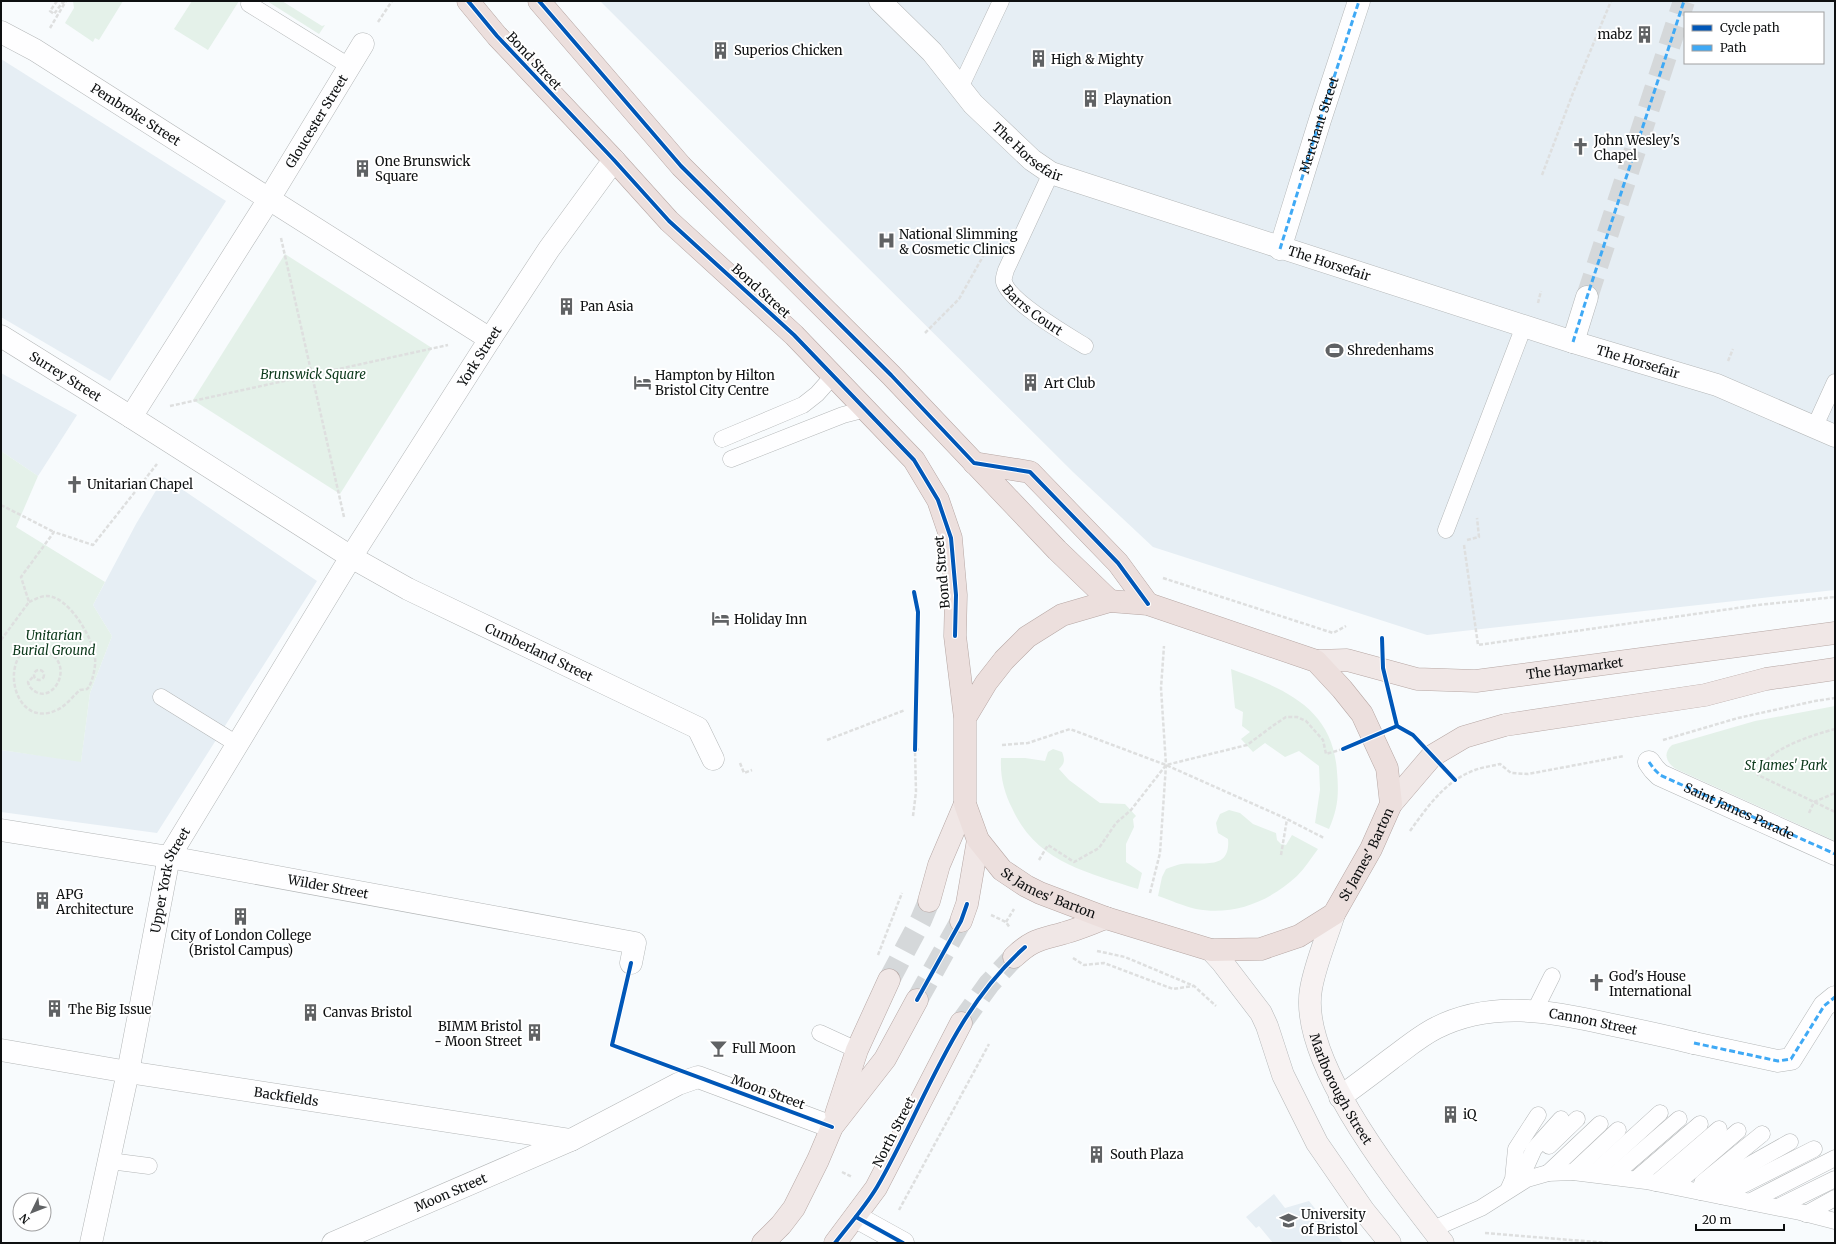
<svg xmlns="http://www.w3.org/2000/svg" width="1836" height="1244" viewBox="0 0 1836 1244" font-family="Merriweather,serif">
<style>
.built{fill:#e6eef4;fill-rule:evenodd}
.green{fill:#e4f1e9}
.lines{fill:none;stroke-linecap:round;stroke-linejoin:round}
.pedestrian-tunnel{stroke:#d5d8da;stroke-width:22;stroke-dasharray:22 11;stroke-linecap:butt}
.primary-tunnel{stroke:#d5d8da;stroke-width:22;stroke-dasharray:22 11;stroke-linecap:butt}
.service-casing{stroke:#b4b7b8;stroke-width:17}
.pedestrian-casing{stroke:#b4b7b8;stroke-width:23}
.minor-casing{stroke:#b4b7b8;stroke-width:23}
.secondary-casing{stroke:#b4b7b8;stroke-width:23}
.primary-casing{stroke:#b6a7a4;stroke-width:23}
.trunk-casing{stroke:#b6a7a4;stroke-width:23}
.path{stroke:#dedfdf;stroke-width:2.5;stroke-dasharray:4 2;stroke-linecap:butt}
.service{stroke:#fefeff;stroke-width:16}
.pedestrian{stroke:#fefeff;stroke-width:22}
.minor{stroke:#fefeff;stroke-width:22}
.secondary{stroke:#f7f2f2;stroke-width:22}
.primary{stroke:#f0e7e6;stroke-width:22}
.trunk{stroke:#ecdfdd;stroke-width:22}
.quiet{stroke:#3fa9f5;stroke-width:3;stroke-dasharray:6 3;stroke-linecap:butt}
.cycleway-casing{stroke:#fff;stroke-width:6}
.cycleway{stroke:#0057b8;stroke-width:4}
.labels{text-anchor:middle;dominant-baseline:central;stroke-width:4;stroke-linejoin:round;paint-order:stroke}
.poi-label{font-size:13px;fill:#0e1011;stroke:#fff;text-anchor:start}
.street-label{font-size:13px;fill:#0e1011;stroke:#fff}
.park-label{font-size:13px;font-style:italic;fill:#0b381a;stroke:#fff}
</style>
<rect width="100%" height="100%" fill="#f8fbfd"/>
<g class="built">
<path d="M 600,1 L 1835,1 L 1835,590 L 1427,635 L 1153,547 L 1073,472 ZM 1685,13 L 1823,13 L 1823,63 L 1685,63 Z"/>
<polygon points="1,59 226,201 110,381 1,317"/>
<polygon points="1,373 77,415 38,476 1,451"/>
<polygon points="164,477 317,581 157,833 1,812 1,750 81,761 90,693 112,636 93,605 136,524"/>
<polygon points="1274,1194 1285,1208 1309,1201 1343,1243 1273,1243 1259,1226 1256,1228 1246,1217"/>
</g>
<g class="green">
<polygon points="73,1 123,1 99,40 95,38 93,42 65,23 74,8"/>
<polygon points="192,1 239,1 208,50 174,29"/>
<polygon points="267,1 282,1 322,26 325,25 319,34"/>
<polygon points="285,254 432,348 340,494 193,400"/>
<polygon points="1,451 38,476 16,527 105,582 93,605 112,636 90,693 81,762 1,750"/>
<path d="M 1231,669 C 1284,689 1333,707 1337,772 C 1339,795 1338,808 1329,829 L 1315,823 L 1320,790 L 1319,766 L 1299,751 L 1285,757 L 1265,743 L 1253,752 L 1241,739 L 1250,732 L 1242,726 L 1243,712 L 1235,708 Z"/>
<path d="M 1835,706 L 1835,841 L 1676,769 C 1667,763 1662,754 1672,745 L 1755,721 Z"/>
<path d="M 1053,749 L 1062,752 C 1065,760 1065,763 1059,769 L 1069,780 L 1100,803 L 1125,804 L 1136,816 L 1133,819 L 1134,827 L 1126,844 L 1126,862 L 1142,873 L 1138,889 C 1087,872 1036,862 1012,808 C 1004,792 1000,776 1001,758 L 1025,758 L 1045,761 L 1048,752 Z"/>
<path d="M 1229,810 L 1240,813 L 1253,824 L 1276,833 L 1277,840 L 1281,844 L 1286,845 L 1292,835 L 1318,849 C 1311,858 1305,868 1297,876 C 1269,902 1233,916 1196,909 C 1183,906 1170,900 1158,896 L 1162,877 L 1166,869 C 1171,867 1176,865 1181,864 C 1201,861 1231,872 1228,839 L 1218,833 L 1216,823 L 1220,814 Z"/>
</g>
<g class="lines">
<polyline class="pedestrian-tunnel" points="1587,297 1684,1"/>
<g class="primary-tunnel">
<polyline points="889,980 921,920 929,901"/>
<polyline points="917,1000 961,921"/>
<polyline points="961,1023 989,984 1014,957"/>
</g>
<defs>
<g id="service">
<polyline points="249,4 349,66"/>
<polyline points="960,88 1001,1"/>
<path id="s1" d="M 1051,173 L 1006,270 C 1005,274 1003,278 1004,282 C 1010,302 1067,335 1085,346"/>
<polyline points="1815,426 1835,382"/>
<polyline points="722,439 803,405 817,394 833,376"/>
<polyline points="731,459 843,415 866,409"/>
<polyline points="1446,530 1524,326"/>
<polyline points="161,697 237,744"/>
<polyline points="1535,1010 1552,976"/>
<polyline points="820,1033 857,1050"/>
<polyline points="1549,1146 1577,1119"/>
<polyline points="110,1161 149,1166"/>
<polyline points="1573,1172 1618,1130"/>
<polyline points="1548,1173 1600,1124"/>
<polyline points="1593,1174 1660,1113"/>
<polyline points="1613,1176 1679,1119"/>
<polyline points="1636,1179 1700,1124"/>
<polyline points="1656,1183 1719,1129"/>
<polyline points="1702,1183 1762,1134"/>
<polyline points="1514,1185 1520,1180 1534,1149 1561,1119"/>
<polyline points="1674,1186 1738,1131"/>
<polyline points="1509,1188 1513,1179 1516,1149 1538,1115"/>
<polyline points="1701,1192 1790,1142"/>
<polyline points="1721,1196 1814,1149"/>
<polyline points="1749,1202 1835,1158"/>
<polyline points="1778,1207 1835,1179"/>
<polyline points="1806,1214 1835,1198"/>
<polyline points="1433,1229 1481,1208 1527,1179 1548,1173 1573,1172 1646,1181 1800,1212 1835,1221"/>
</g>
<g id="pedestrian">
<polyline points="1280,249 1320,120 1359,1"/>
<polyline points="1573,342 1587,297"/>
<path id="s2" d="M 1649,762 L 1654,769 L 1660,775 L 1835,854"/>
<polyline points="1694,1043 1778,1061 1791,1059 1824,1006 1835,997"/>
</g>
<g id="minor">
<path id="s3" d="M 880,1 L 932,52 L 973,104 L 1032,160 L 1051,173 L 1573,342 L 1717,385 L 1835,436"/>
<path id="s4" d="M 1,32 L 35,50 L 269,199 L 363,44"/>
<path id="s5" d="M 1,336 L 131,417"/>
<path id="s6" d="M 490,339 L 269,199 L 131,417 L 351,557 L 408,589 L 698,728 L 713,759"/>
<path id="s7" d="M 1,830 L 169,857 L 635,943 L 631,963"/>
<path id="s8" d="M 1,1050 L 128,1072 L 571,1140"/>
<path id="s9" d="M 1340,1097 C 1357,1085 1374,1072 1391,1059 C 1406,1048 1420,1036 1436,1028 C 1491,1000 1551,1011 1608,1024 C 1637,1030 1666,1036 1694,1043"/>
<polyline points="856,1217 903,1243"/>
<path id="s10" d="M 91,1243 L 128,1072 L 169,857 L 351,557 L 490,339 L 549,249 L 614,160"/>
<path id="s11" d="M 333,1243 L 571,1140 L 678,1084 L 698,1077 L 832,1127"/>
</g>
<g id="secondary">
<path id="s12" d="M 1334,914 C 1327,937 1315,965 1311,989 C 1298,1062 1400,1187 1443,1243"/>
<polyline points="1211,950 1222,962 1261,1013 1267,1026 1283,1075 1317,1143 1364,1211 1390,1243"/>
</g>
<g id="primary">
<path id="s13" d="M 1316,661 L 1347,660 L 1417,679 L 1476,681 L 1835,633"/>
<polyline points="1391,804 1432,756 1464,737 1505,725 1705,695 1766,679 1835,669"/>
<polyline points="929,901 939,865 965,804"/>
<polyline points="961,921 967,904 978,840"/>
<path d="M 1014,957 C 1033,939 1040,940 1064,933 C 1079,929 1092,923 1106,918"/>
<polyline points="836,1114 857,1050 889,980"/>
<polyline points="763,1243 781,1225 794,1208 818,1160 832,1127 885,1059 917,1000"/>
<polyline points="835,1243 876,1188 961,1023"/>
</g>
<g id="trunk">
<path id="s14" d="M 468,1 L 497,36 L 614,160 L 669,221 L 794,335 L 914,460 L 938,500 L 951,538 L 956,595 L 955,636 L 965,718 L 965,804 L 978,840 L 1002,870 L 1026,886 L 1040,893 L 1106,918 L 1211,950 L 1261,949 L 1299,936 L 1334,914 L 1371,849 L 1391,804 L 1387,768 L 1362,714 L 1342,689 L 1316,661 L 1148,604 L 1110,601 L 1062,615 L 1027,637 L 1004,660 L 986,683 L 965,718"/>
<polyline points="539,1 681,166 891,375 1057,550 1110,601"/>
<polyline points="974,463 1030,472 1118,563 1148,604"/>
</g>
</defs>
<use href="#service" class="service-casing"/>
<use href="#pedestrian" class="pedestrian-casing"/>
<use href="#minor" class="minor-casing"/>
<use href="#secondary" class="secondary-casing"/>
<use href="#primary" class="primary-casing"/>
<use href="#trunk" class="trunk-casing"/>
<g class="path">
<polyline points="57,1 50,11 54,14 63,2 66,4"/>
<polyline points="378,22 392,1"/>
<polyline points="50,28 66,1"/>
<polyline points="1542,175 1573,93 1611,1"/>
<polyline points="281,238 344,517"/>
<polyline points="1538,303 1541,291"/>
<polyline points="925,333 959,299 990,244"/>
<polyline points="1728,361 1733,349"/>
<polyline points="170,406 448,345"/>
<polyline points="1,505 54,532"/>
<polyline points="1467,540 1479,537 1477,518"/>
<polyline points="1464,545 1478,645 1758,605 1835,597"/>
<polyline points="1163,578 1333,633 1346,626"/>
<polyline points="914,592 918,612 915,750"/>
<path d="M 29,602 C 34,600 40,596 46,596 C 68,595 93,638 95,657 C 96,666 93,679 89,687 L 87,689 L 80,690 C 73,696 66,706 57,710 C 17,729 0,667 27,648 C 81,648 59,704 36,692 C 31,689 29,687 28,682 L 33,677"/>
<polyline points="1,640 29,602 21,577 54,532 93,545 157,464"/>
<circle cx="39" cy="675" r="5"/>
<path d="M 1835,729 C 1813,735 1762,750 1758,775 L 1835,812"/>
<polyline points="827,740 905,710"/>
<polyline points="1663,740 1738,718 1815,701 1835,698"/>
<polyline points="1002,745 1028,743 1070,729 1166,765 1287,819 1324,838"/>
<polyline points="740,763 744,773 752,770"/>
<polyline points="1809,813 1814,802 1835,793"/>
<polyline points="913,816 916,792 915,750 920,749"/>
<path d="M 1410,831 C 1428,806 1445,781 1475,770 C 1483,767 1492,766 1500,764 L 1511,773 L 1528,774 L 1624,756"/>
<polyline points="1281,855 1287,819"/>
<polyline points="1039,860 1048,845 1074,862 1099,848 1116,823 1131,810 1166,765 1247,745 1274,725 1286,717 1297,717 1306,721 1323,740 1326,754 1343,749"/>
<polyline points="1150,893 1160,853 1166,765 1161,688 1164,646"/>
<polyline points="991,915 1006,922 1010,928"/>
<polyline points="1006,922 1014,909"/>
<polyline points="1097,951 1125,957 1194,986 1216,1006"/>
<polyline points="878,955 902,893"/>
<polyline points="1073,958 1084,965 1104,963 1173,989 1193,986"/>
<polyline points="842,1172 852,1177"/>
<polyline points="899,1210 989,1044"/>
<polyline points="1485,1233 1608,1243"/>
</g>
<use href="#service" class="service"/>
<use href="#pedestrian" class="pedestrian"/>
<use href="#minor" class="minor"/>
<use href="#secondary" class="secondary"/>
<use href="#primary" class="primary"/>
<use href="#trunk" class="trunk"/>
<g class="quiet">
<path id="s15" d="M 1280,249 L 1320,120 L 1359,1"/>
<polyline points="1573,342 1587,297 1684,1"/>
<polyline points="1649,762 1654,769 1660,775 1835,854"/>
<polyline points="1694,1043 1778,1061 1791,1059 1824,1006 1835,997"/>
</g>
<defs>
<g id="cycleway">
<polyline points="468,1 497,36 614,160 669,221 794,335 914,460 938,500 951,538 956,595 955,636"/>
<polyline points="539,1 681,166 891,375 974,463 1030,472 1118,563 1148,604"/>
<polyline points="914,592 918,612 915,750"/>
<polyline points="1382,638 1383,668 1397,726 1413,735 1455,780"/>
<polyline points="1343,749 1397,726"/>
<polyline points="631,963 612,1045 832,1127"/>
<polyline points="917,1000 961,921 967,904"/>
<polyline points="856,1217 903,1243"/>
<path d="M 835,1243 C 849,1225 865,1207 877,1187 C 925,1104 951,1013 1025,947"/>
</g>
</defs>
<use href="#cycleway" class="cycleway-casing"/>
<use href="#cycleway" class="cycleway"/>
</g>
<defs>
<symbol id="building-bare" viewBox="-9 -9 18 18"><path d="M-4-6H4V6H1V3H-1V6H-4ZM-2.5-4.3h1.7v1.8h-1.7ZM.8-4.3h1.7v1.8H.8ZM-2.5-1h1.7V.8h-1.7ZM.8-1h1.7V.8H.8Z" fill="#606264" stroke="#fff" stroke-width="2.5" paint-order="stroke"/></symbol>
<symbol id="church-bare" viewBox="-9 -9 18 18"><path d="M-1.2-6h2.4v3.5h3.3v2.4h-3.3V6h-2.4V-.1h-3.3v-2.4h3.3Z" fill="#606264" stroke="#fff" stroke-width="2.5" paint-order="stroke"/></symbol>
<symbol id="hospital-bare" viewBox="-9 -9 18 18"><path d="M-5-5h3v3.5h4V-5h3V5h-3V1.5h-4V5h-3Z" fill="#606264" stroke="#fff" stroke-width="2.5" paint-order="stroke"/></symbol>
<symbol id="stadium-bare" viewBox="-9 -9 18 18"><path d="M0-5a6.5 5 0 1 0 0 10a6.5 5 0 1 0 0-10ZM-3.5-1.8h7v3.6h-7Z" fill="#606264" stroke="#fff" stroke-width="2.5" paint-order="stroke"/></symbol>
<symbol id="hotel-bare" viewBox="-9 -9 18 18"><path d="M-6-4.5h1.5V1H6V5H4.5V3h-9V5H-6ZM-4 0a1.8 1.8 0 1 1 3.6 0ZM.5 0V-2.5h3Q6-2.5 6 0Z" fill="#606264" stroke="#fff" stroke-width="2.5" paint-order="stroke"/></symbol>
<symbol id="bar-bare" viewBox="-9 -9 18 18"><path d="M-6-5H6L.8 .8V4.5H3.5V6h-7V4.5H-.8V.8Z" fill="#606264" stroke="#fff" stroke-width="2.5" paint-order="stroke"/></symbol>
<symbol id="university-bare" viewBox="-9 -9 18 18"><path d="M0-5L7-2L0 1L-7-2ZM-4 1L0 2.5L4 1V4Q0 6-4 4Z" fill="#606264" stroke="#fff" stroke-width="2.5" paint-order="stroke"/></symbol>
</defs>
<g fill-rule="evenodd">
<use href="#building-bare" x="1632" y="22" width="25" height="25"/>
<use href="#building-bare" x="708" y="38" width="25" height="25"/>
<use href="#building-bare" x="1026" y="46" width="25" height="25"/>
<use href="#building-bare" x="1078" y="86" width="25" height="25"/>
<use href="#church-bare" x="1568" y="134" width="25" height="25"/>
<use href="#building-bare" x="350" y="156" width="25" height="25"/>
<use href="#hospital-bare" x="874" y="228" width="25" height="25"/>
<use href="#building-bare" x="554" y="294" width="25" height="25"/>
<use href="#stadium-bare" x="1322" y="338" width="25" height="25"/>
<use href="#hotel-bare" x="630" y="370" width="25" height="25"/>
<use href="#building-bare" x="1018" y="370" width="25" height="25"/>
<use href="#church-bare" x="62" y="472" width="25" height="25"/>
<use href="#hotel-bare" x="708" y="606" width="25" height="25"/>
<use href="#building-bare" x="30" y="888" width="25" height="25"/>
<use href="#building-bare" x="228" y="904" width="25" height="25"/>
<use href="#church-bare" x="1584" y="970" width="25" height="25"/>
<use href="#building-bare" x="42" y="996" width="25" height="25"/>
<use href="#building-bare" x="298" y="1000" width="25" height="25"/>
<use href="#building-bare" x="522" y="1020" width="25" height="25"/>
<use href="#bar-bare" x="706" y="1036" width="25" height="25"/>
<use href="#building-bare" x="1438" y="1102" width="25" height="25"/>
<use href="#building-bare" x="1084" y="1142" width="25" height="25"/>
<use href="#university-bare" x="1276" y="1208" width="25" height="25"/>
</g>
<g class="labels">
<g class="poi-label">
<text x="1632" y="34" text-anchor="end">mabz</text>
<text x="734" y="50">Superios Chicken</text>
<text x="1051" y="59">High &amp; Mighty</text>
<text x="1104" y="99">Playnation</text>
<text x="1594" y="140">John Wesley's<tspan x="1594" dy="15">Chapel</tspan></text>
<text x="375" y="161">One Brunswick<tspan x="375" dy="15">Square</tspan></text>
<text x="899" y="234">National Slimming<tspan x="899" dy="15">&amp; Cosmetic Clinics</tspan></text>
<text x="580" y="306">Pan Asia</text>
<text x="1347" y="350">Shredenhams</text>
<text x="655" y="375">Hampton by Hilton<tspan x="655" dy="15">Bristol City Centre</tspan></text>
<text x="1044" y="383">Art Club</text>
<text x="87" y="484">Unitarian Chapel</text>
<text x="734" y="619">Holiday Inn</text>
<text x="56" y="894">APG<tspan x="56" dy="15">Architecture</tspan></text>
<text x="241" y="935" text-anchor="middle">City of London College<tspan x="241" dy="15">(Bristol Campus)</tspan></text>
<text x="1609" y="976">God's House<tspan x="1609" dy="15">International</tspan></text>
<text x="68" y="1009">The Big Issue</text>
<text x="323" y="1012">Canvas Bristol</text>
<text x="522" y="1026" text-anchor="end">BIMM Bristol<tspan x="522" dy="15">- Moon Street</tspan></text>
<text x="732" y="1048">Full Moon</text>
<text x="1463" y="1114">iQ</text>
<text x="1110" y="1154">South Plaza</text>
<text x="1301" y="1214">University<tspan x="1301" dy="15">of Bristol</tspan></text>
</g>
<g class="street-label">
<text transform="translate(534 61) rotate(47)">Bond Street</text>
<text stroke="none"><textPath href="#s4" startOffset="158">Pembroke Street</textPath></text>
<text stroke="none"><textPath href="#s4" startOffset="407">Gloucester Street</textPath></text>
<text stroke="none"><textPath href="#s15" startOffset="130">Merchant Street</textPath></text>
<text stroke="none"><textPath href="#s3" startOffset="212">The Horsefair</textPath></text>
<text stroke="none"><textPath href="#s3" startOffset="536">The Horsefair</textPath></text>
<text transform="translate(761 291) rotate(42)">Bond Street</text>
<text stroke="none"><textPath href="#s1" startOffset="160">Barrs Court</textPath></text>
<text stroke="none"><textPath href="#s10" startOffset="983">York Street</textPath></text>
<text stroke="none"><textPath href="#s3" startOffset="860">The Horsefair</textPath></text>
<text stroke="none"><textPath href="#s5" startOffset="76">Surrey Street</textPath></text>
<text transform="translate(942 572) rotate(-95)">Bond Street</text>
<text stroke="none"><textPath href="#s6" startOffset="991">Cumberland Street</textPath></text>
<text stroke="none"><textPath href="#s13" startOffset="262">The Haymarket</textPath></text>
<text stroke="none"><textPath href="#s2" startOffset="104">Saint James Parade</textPath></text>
<text stroke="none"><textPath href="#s14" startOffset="1495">St James' Barton</textPath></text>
<text stroke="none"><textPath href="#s10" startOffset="372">Upper York Street</textPath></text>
<text stroke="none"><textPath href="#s7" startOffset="332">Wilder Street</textPath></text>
<text stroke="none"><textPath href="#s14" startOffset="1123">St James' Barton</textPath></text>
<text stroke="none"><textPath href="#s9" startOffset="279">Cannon Street</textPath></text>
<text stroke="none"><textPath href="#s12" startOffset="185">Marlborough Street</textPath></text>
<text transform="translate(768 1092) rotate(20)">Moon Street</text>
<text stroke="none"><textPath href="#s8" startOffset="289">Backfields</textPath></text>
<text transform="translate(894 1132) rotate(-63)">North Street</text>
<text stroke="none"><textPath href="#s11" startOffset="128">Moon Street</textPath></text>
</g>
<g class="park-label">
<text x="313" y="374">Brunswick Square</text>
<text x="54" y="635">Unitarian<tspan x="54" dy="15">Burial Ground</tspan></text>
<text x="1786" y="765">St James' Park</text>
</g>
</g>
<rect width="1836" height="1244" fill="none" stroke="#0e1011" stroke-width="4"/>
<rect x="1684" y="12" width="140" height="52" fill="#ffffff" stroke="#9f9fa0"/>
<rect x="1692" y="25" width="20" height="6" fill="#0057b8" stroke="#9f9fa0"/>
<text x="1720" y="32" font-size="12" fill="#0e1011">Cycle path</text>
<rect x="1692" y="45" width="20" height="6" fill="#3fa9f5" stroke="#9f9fa0"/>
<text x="1720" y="52" font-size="12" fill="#0e1011">Path</text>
<g transform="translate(32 1212) rotate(227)"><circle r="19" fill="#ffffff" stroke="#9f9fa0"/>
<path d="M0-3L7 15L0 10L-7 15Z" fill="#606264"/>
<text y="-6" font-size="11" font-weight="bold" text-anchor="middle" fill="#0e1011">N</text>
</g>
<path d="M1696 1224v6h88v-6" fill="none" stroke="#0e1011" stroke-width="2"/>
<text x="1702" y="1224" font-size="12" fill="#0e1011" stroke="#ffffff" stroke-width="3" paint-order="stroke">20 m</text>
</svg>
